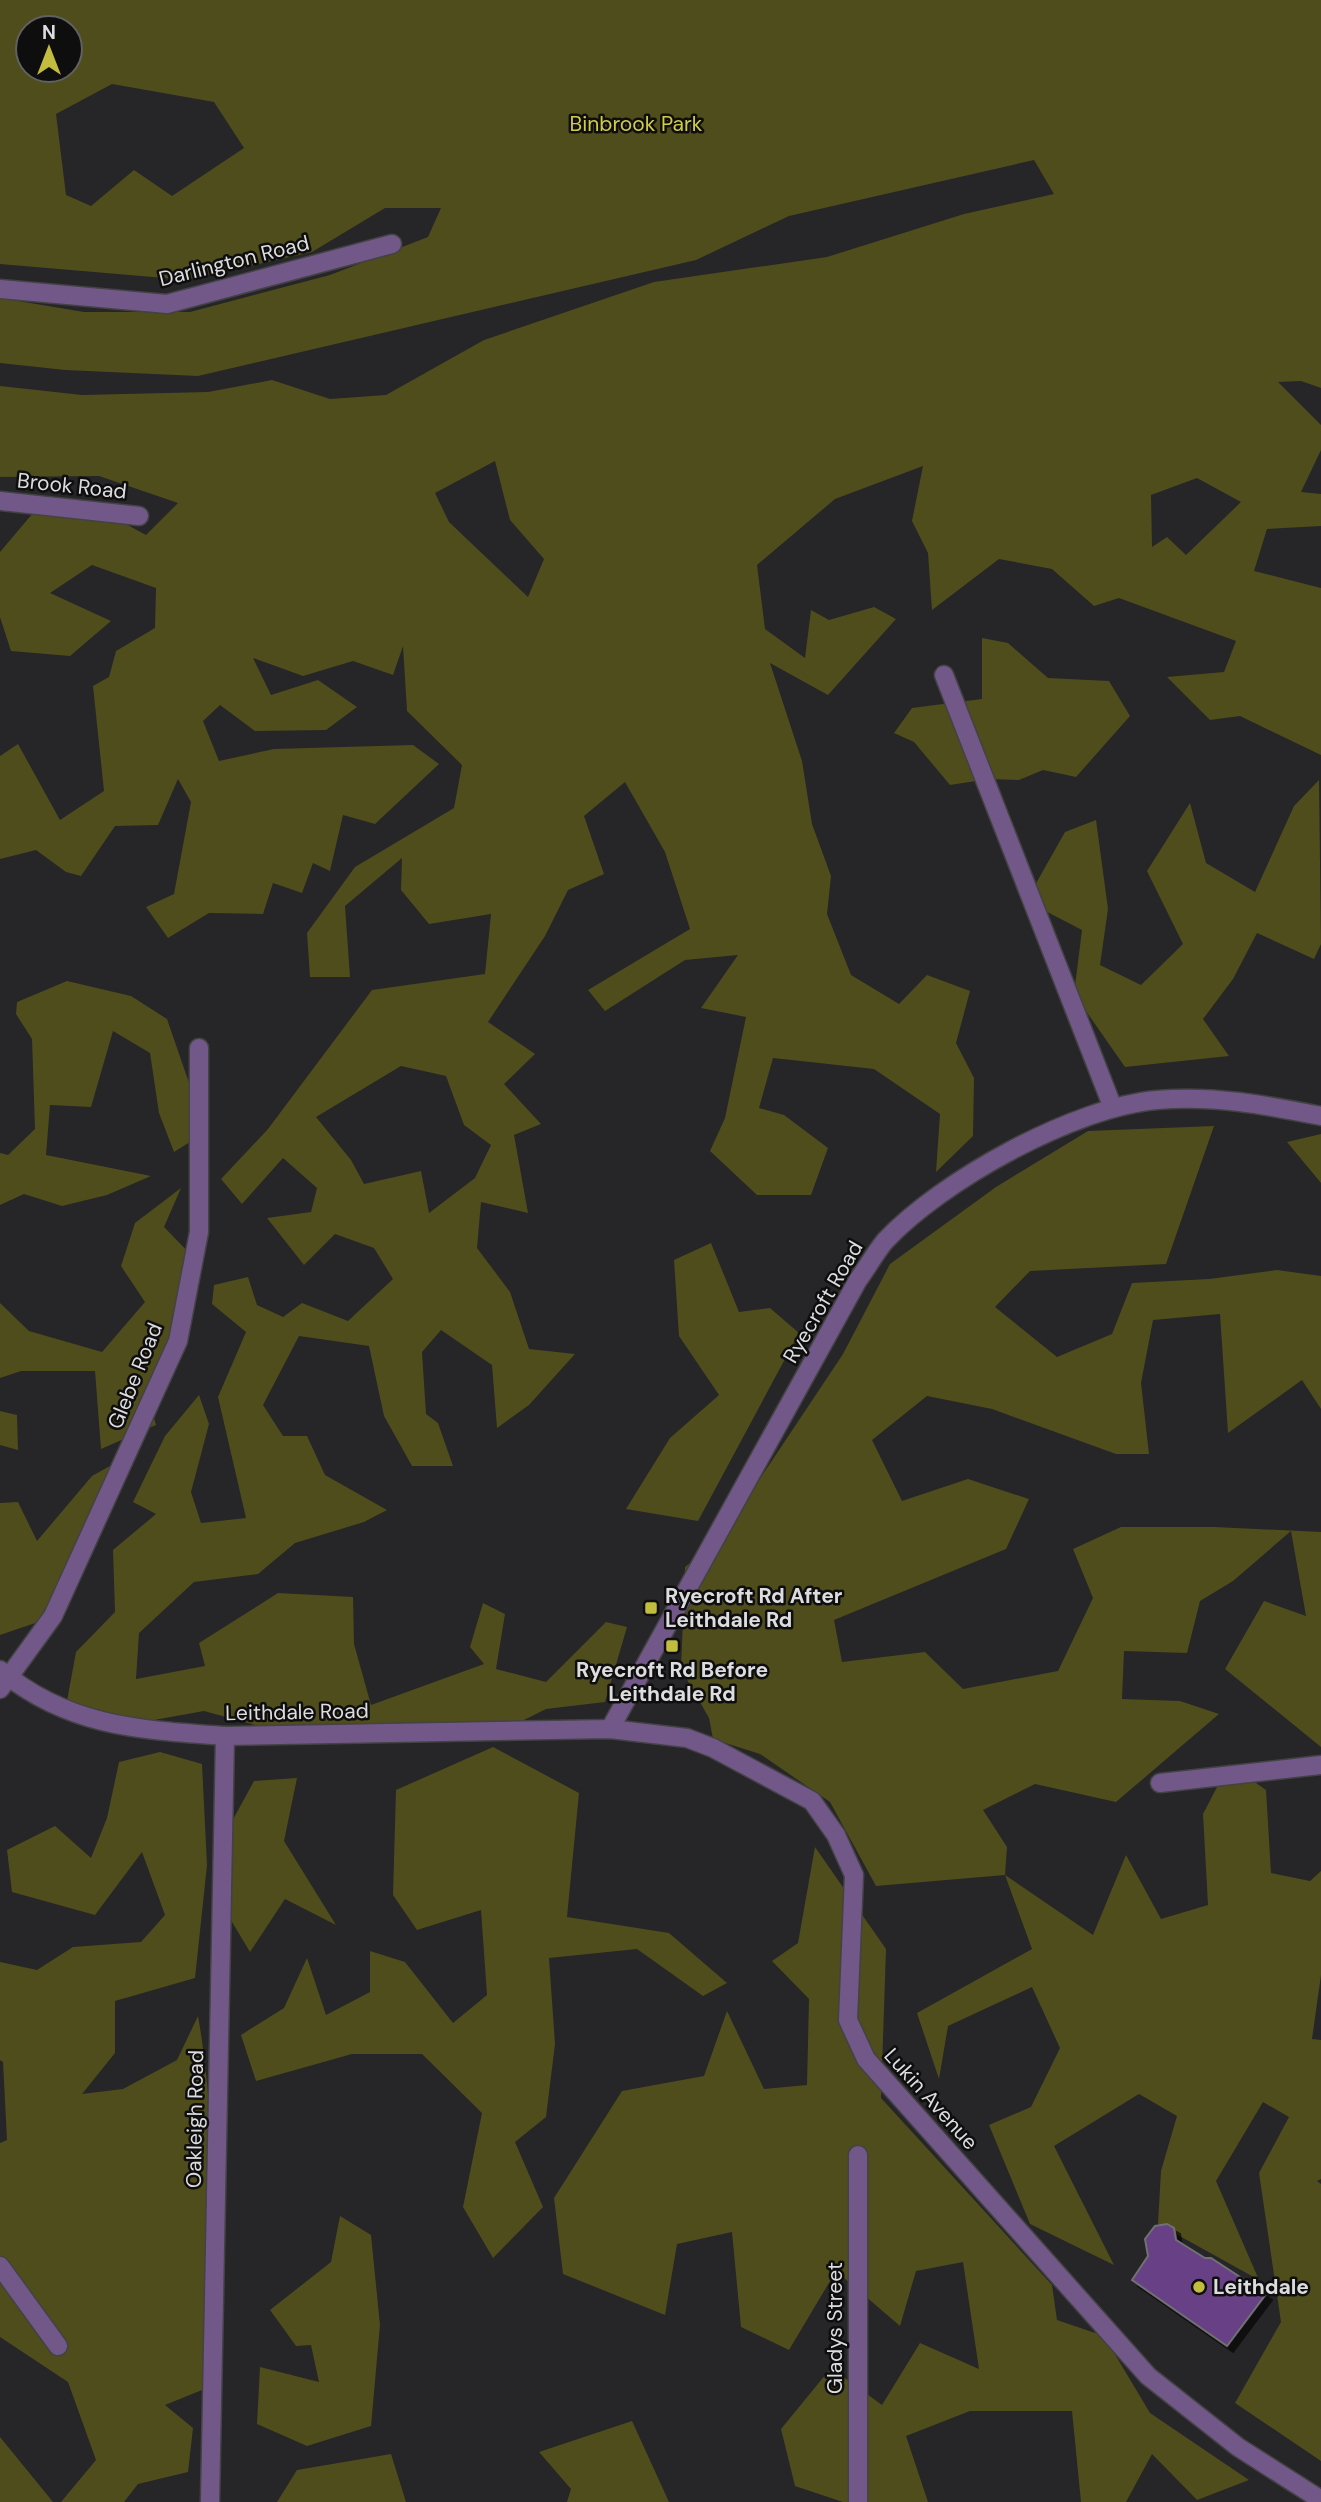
<svg xmlns="http://www.w3.org/2000/svg" width="1321" height="2502" viewBox="0 0 1321 2502" font-family="'DM Sans',sans-serif">
<style>
.green{fill:#4f4d1c;fill-rule:evenodd}
.building{fill:#673f86;stroke:#717073;stroke-width:2;filter:url(#shadow)}
.lines{fill:none;stroke-linecap:round;stroke-linejoin:round}
.minor-casing{stroke:#434244;stroke-width:21}
.minor{stroke:#725888;stroke-width:18}
.poi-dot{fill:#c2bd3f;stroke:#0f0e0f;stroke-width:2.5}
.labels{text-anchor:middle;dominant-baseline:central;stroke-width:5;stroke-linejoin:round;paint-order:stroke}
.park-label{font-size:21px;fill:#d1cc47;stroke:#0f0e0f}
.street-label{font-size:21px;fill:#dddcde;stroke:#0f0e0f}
.poi-label{font-size:21px;font-weight:bold;fill:#dddcde;stroke:#0f0e0f;text-anchor:start}
</style>
<defs>
<filter id="shadow"><feDropShadow dx="6" dy="6" stdDeviation="0" flood-color="#0009"/></filter>
</defs>
<rect width="100%" height="100%" fill="#262527"/>
<g class="green">
<path d="M 0,0 L 1321,0 L 1321,388 L 1301,381 L 1278,382 L 1321,425 L 1321,450 L 1301,492 L 1321,494 L 1321,526 L 1267,529 L 1254,571 L 1321,588 L 1321,755 L 1240,716 L 1210,720 L 1167,677 L 1224,672 L 1236,641 L 1119,598 L 1094,606 L 1052,569 L 999,559 L 932,610 L 928,553 L 912,521 L 923,466 L 835,499 L 757,565 L 765,629 L 805,658 L 811,610 L 829,620 L 874,607 L 896,619 L 828,695 L 770,663 L 802,761 L 812,824 L 831,876 L 827,914 L 851,975 L 899,1004 L 927,975 L 970,991 L 956,1043 L 974,1078 L 973,1136 L 936,1172 L 940,1114 L 874,1069 L 773,1058 L 759,1108 L 784,1115 L 828,1148 L 811,1195 L 757,1195 L 710,1151 L 725,1118 L 746,1017 L 701,1008 L 738,955 L 685,960 L 605,1011 L 588,990 L 690,929 L 665,852 L 625,782 L 584,816 L 604,874 L 568,890 L 545,936 L 488,1022 L 535,1054 L 504,1084 L 541,1124 L 514,1135 L 528,1213 L 481,1202 L 477,1248 L 510,1292 L 529,1349 L 575,1354 L 529,1405 L 497,1428 L 492,1365 L 441,1330 L 422,1352 L 426,1414 L 438,1423 L 453,1466 L 412,1466 L 384,1416 L 369,1346 L 299,1336 L 263,1405 L 283,1436 L 307,1436 L 325,1475 L 387,1510 L 364,1522 L 295,1543 L 258,1574 L 194,1582 L 139,1633 L 136,1679 L 205,1666 L 199,1643 L 278,1593 L 353,1597 L 354,1644 L 371,1705 L 484,1664 L 470,1647 L 483,1603 L 505,1614 L 496,1669 L 546,1682 L 606,1622 L 627,1627 L 605,1702 L 546,1709 L 522,1721 L 262,1727 L 204,1711 L 143,1722 L 67,1701 L 76,1652 L 115,1612 L 113,1550 L 156,1514 L 133,1502 L 165,1436 L 199,1395 L 209,1424 L 191,1492 L 201,1523 L 246,1518 L 218,1397 L 246,1332 L 212,1304 L 214,1285 L 248,1277 L 257,1305 L 283,1317 L 302,1303 L 348,1321 L 393,1279 L 374,1248 L 335,1234 L 304,1265 L 267,1218 L 311,1212 L 317,1188 L 283,1158 L 242,1204 L 221,1179 L 268,1129 L 372,990 L 485,974 L 491,914 L 429,924 L 401,890 L 402,858 L 345,906 L 350,977 L 310,977 L 307,933 L 355,867 L 454,808 L 462,765 L 407,711 L 403,646 L 393,675 L 353,661 L 303,676 L 253,658 L 271,695 L 318,680 L 357,707 L 326,730 L 255,731 L 220,705 L 203,721 L 219,761 L 274,749 L 413,745 L 439,764 L 375,824 L 343,815 L 330,871 L 313,863 L 302,893 L 273,883 L 263,914 L 209,913 L 168,938 L 146,907 L 174,894 L 191,802 L 178,779 L 158,825 L 115,826 L 81,876 L 66,872 L 36,850 L 0,859 L 0,756 L 18,744 L 60,820 L 104,791 L 93,686 L 109,677 L 116,651 L 155,628 L 156,588 L 92,565 L 50,593 L 111,621 L 70,656 L 11,651 L 0,617 L 0,552 L 44,500 L 85,502 L 146,535 L 178,503 L 99,476 L 0,477 L 0,386 L 82,395 L 208,392 L 272,380 L 330,399 L 386,395 L 484,340 L 654,282 L 827,257 L 964,214 L 1054,194 L 1034,160 L 789,216 L 696,260 L 198,376 L 65,370 L 0,363 L 0,298 L 84,312 L 190,312 L 330,275 L 428,237 L 441,208 L 385,208 L 312,252 L 188,280 L 0,264 ZM 28,28 L 70,28 L 70,70 L 28,70 ZM 112,84 L 214,102 L 244,148 L 172,196 L 134,170 L 91,206 L 66,195 L 56,114 ZM 495,461 L 510,520 L 544,559 L 528,597 L 449,522 L 435,493 ZM 1197,478 L 1241,502 L 1186,555 L 1167,537 L 1152,547 L 1151,495 ZM 401,1066 L 446,1076 L 464,1125 L 491,1145 L 475,1178 L 429,1213 L 421,1171 L 364,1184 L 351,1160 L 316,1117 Z"/>
<polygon points="982,638 1008,643 1048,678 1109,681 1130,716 1076,777 1043,770 1019,780 989,779 950,785 914,742 894,733 912,708 982,699"/>
<polygon points="1319,780 1321,944 1314,959 1257,933 1233,979 1203,1019 1229,1056 1125,1067 1074,994 1082,930 1026,901 1065,832 1096,820 1108,909 1100,965 1141,985 1183,944 1147,871 1190,803 1206,863 1255,892 1294,806"/>
<polygon points="67,981 131,996 167,1019 206,1132 174,1152 159,1113 150,1053 113,1031 91,1107 50,1105 46,1155 151,1176 107,1195 62,1206 24,1194 0,1205 0,1153 8,1155 35,1129 32,1039 16,1014 17,1002"/>
<polygon points="1214,1126 1166,1264 1030,1271 995,1307 1057,1357 1112,1334 1132,1283 1209,1279 1277,1270 1321,1276 1321,1409 1302,1380 1228,1433 1220,1314 1153,1320 1141,1383 1149,1454 1116,1454 992,1409 927,1396 872,1440 902,1501 968,1479 1029,1499 1006,1549 834,1620 842,1662 925,1652 963,1689 1058,1671 1093,1598 1073,1549 1121,1527 1214,1527 1321,1532 1321,1747 1225,1669 1264,1601 1306,1616 1291,1531 1233,1581 1200,1601 1187,1653 1124,1651 1122,1699 1180,1701 1219,1714 1116,1802 1035,1784 983,1810 1007,1847 1005,1875 1093,1935 1126,1855 1161,1919 1208,1905 1203,1814 1229,1764 1266,1790 1271,1873 1310,1881 1321,1871 1321,1975 1312,2039 1321,2040 1321,2179 1317,2181 1321,2184 1321,2461 1235,2403 1281,2322 1259,2173 1289,2117 1263,2102 1216,2181 1259,2280 1158,2224 1161,2171 1177,2116 1139,2094 1054,2146 1114,2265 1030,2224 989,2125 1031,2107 1060,2048 1032,1987 948,2026 939,2079 917,2013 1032,1949 1005,1875 876,1886 830,1802 760,1754 713,1739 709,1718 681,1669 685,1567 719,1540 843,1354 890,1264 996,1187 1088,1131"/>
<polygon points="1321,1134 1321,1183 1287,1142"/>
<polygon points="181,1188 164,1227 195,1259 181,1337 146,1390 156,1425 101,1449 95,1371 21,1371 0,1378 0,1303 29,1331 102,1352 145,1302 121,1266 135,1223"/>
<polygon points="711,1243 739,1312 770,1308 799,1333 698,1521 626,1509 670,1438 719,1395 679,1336 674,1260"/>
<polygon points="0,1411 17,1415 18,1450 0,1445"/>
<polygon points="126,1457 96,1546 47,1619 0,1635 0,1503 18,1502 37,1541 92,1476"/>
<polygon points="493,1747 579,1793 567,1917 669,1933 727,1983 703,1996 637,1949 549,1958 555,2044 546,2117 515,2142 543,2207 493,2258 463,2207 482,2113 422,2054 352,2054 256,2081 241,2035 284,2008 307,1958 326,2015 370,1992 370,1951 405,1962 453,2023 487,1995 481,1910 417,1930 393,1895 396,1790"/>
<path d="M 160,1752 L 202,1764 L 207,1865 L 195,1978 L 115,2001 L 115,2053 L 82,2094 L 123,2089 L 177,2060 L 198,2016 C 220,2139 210,2266 202,2390 L 165,2405 L 193,2428 L 188,2472 L 138,2484 L 124,2502 L 61,2502 L 96,2460 L 68,2382 L 0,2337 L 0,2143 L 7,2140 L 3,2062 L 0,2060 L 0,1962 L 37,1970 L 73,1947 L 141,1942 L 165,1915 L 142,1852 L 95,1915 L 12,1892 L 7,1850 L 55,1826 L 91,1858 L 107,1818 L 119,1762 Z"/>
<polygon points="297,1778 284,1841 336,1925 285,1899 250,1952 220,1902 230,1825 254,1781"/>
<polygon points="815,1847 886,1949 881,2098 1052,2285 1057,2320 1104,2336 1150,2413 1249,2480 1197,2500 1152,2454 1126,2502 1081,2502 1072,2411 970,2411 906,2436 928,2502 843,2502 795,2486 781,2429 831,2368 882,2405 920,2343 979,2369 963,2262 916,2271 900,2326 836,2271 789,2350 741,2327 732,2232 677,2244 665,2315 563,2274 554,2198 622,2091 704,2076 727,2011 764,2089 807,2085 809,1999 772,1961 798,1943"/>
<polygon points="340,2216 371,2235 380,2325 371,2426 307,2446 257,2424 260,2367 319,2382 311,2345 296,2346 270,2310 331,2262"/>
<polygon points="632,2421 669,2502 567,2502 571,2489 539,2452"/>
<polygon points="0,2437 53,2502 0,2502"/>
<polygon points="391,2454 406,2502 277,2502 297,2470"/>
</g>
<polygon class="building" points="1167,2224 1174,2228 1176,2240 1205,2258 1211,2258 1266,2294 1227,2346 1132,2280 1148,2256 1145,2239 1155,2226"/>
<g class="lines">
<defs>
<g id="minor">
<polyline points="0,289 167,304 392,244"/>
<polyline points="0,501 139,516"/>
<polyline points="944,675 1113,1108"/>
<path d="M 0,1670 C 68,1727 141,1730 225,1736 L 610,1729 L 687,1738 L 713,1748 L 812,1801 L 836,1835 L 854,1875 L 848,2020 L 866,2059 L 1148,2376 L 1238,2447 L 1321,2500"/>
<polyline points="0,1689 53,1616 178,1341 199,1232 199,1048"/>
<path d="M 610,1729 L 858,1280 C 867,1268 875,1253 885,1241 C 941,1181 1074,1107 1157,1100 C 1213,1095 1266,1105 1321,1116"/>
<polyline points="1160,1783 1321,1765"/>
<polyline points="858,2155 858,2502"/>
<polyline points="0,2266 58,2346"/>
<polyline points="210,2502 225,1736"/>
</g>
</defs>
<use href="#minor" class="minor-casing"/>
<use href="#minor" class="minor"/>
</g>
<g class="poi-dot">
<rect x="644" y="1601" width="14" height="14" rx="3.5"/>
<rect x="665" y="1639" width="14" height="14" rx="3.5"/>
<circle cx="1199" cy="2287" r="7"/>
</g>
<g class="labels">
<g class="park-label">
<text x="636" y="124">Binbrook Park</text>
</g>
<g class="street-label">
<text transform="translate(234 261) rotate(-14)">Darlington Road</text>
<text transform="translate(72 486) rotate(6)">Brook Road</text>
<text transform="translate(823 1302) rotate(-60)">Ryecroft Road</text>
<text transform="translate(135 1376) rotate(-68)">Glebe Road</text>
<text transform="translate(297 1712) rotate(-1)">Leithdale Road</text>
<text transform="translate(931 2099) rotate(48)">Lukin Avenue</text>
<text transform="translate(195 2119) rotate(-89)">Oakleigh Road</text>
<text transform="translate(835 2328) rotate(-90)">Gladys Street</text>
</g>
<g class="poi-label">
<text x="665" y="1596">Ryecroft Rd After<tspan x="665" dy="24">Leithdale Rd</tspan></text>
<text x="672" y="1670" text-anchor="middle">Ryecroft Rd Before<tspan x="672" dy="24">Leithdale Rd</tspan></text>
<text x="1213" y="2287">Leithdale</text>
</g>
</g>
<g transform="translate(49 49)"><circle r="33" fill="#0f0e0f" stroke="#616062" stroke-width="2"/>
<path d="M0-5L12 26L0 18L-12 26Z" fill="#c2bd3f"/>
<text y="-10" font-size="19" font-weight="bold" text-anchor="middle" fill="#dddcde">N</text>
</g>
</svg>
